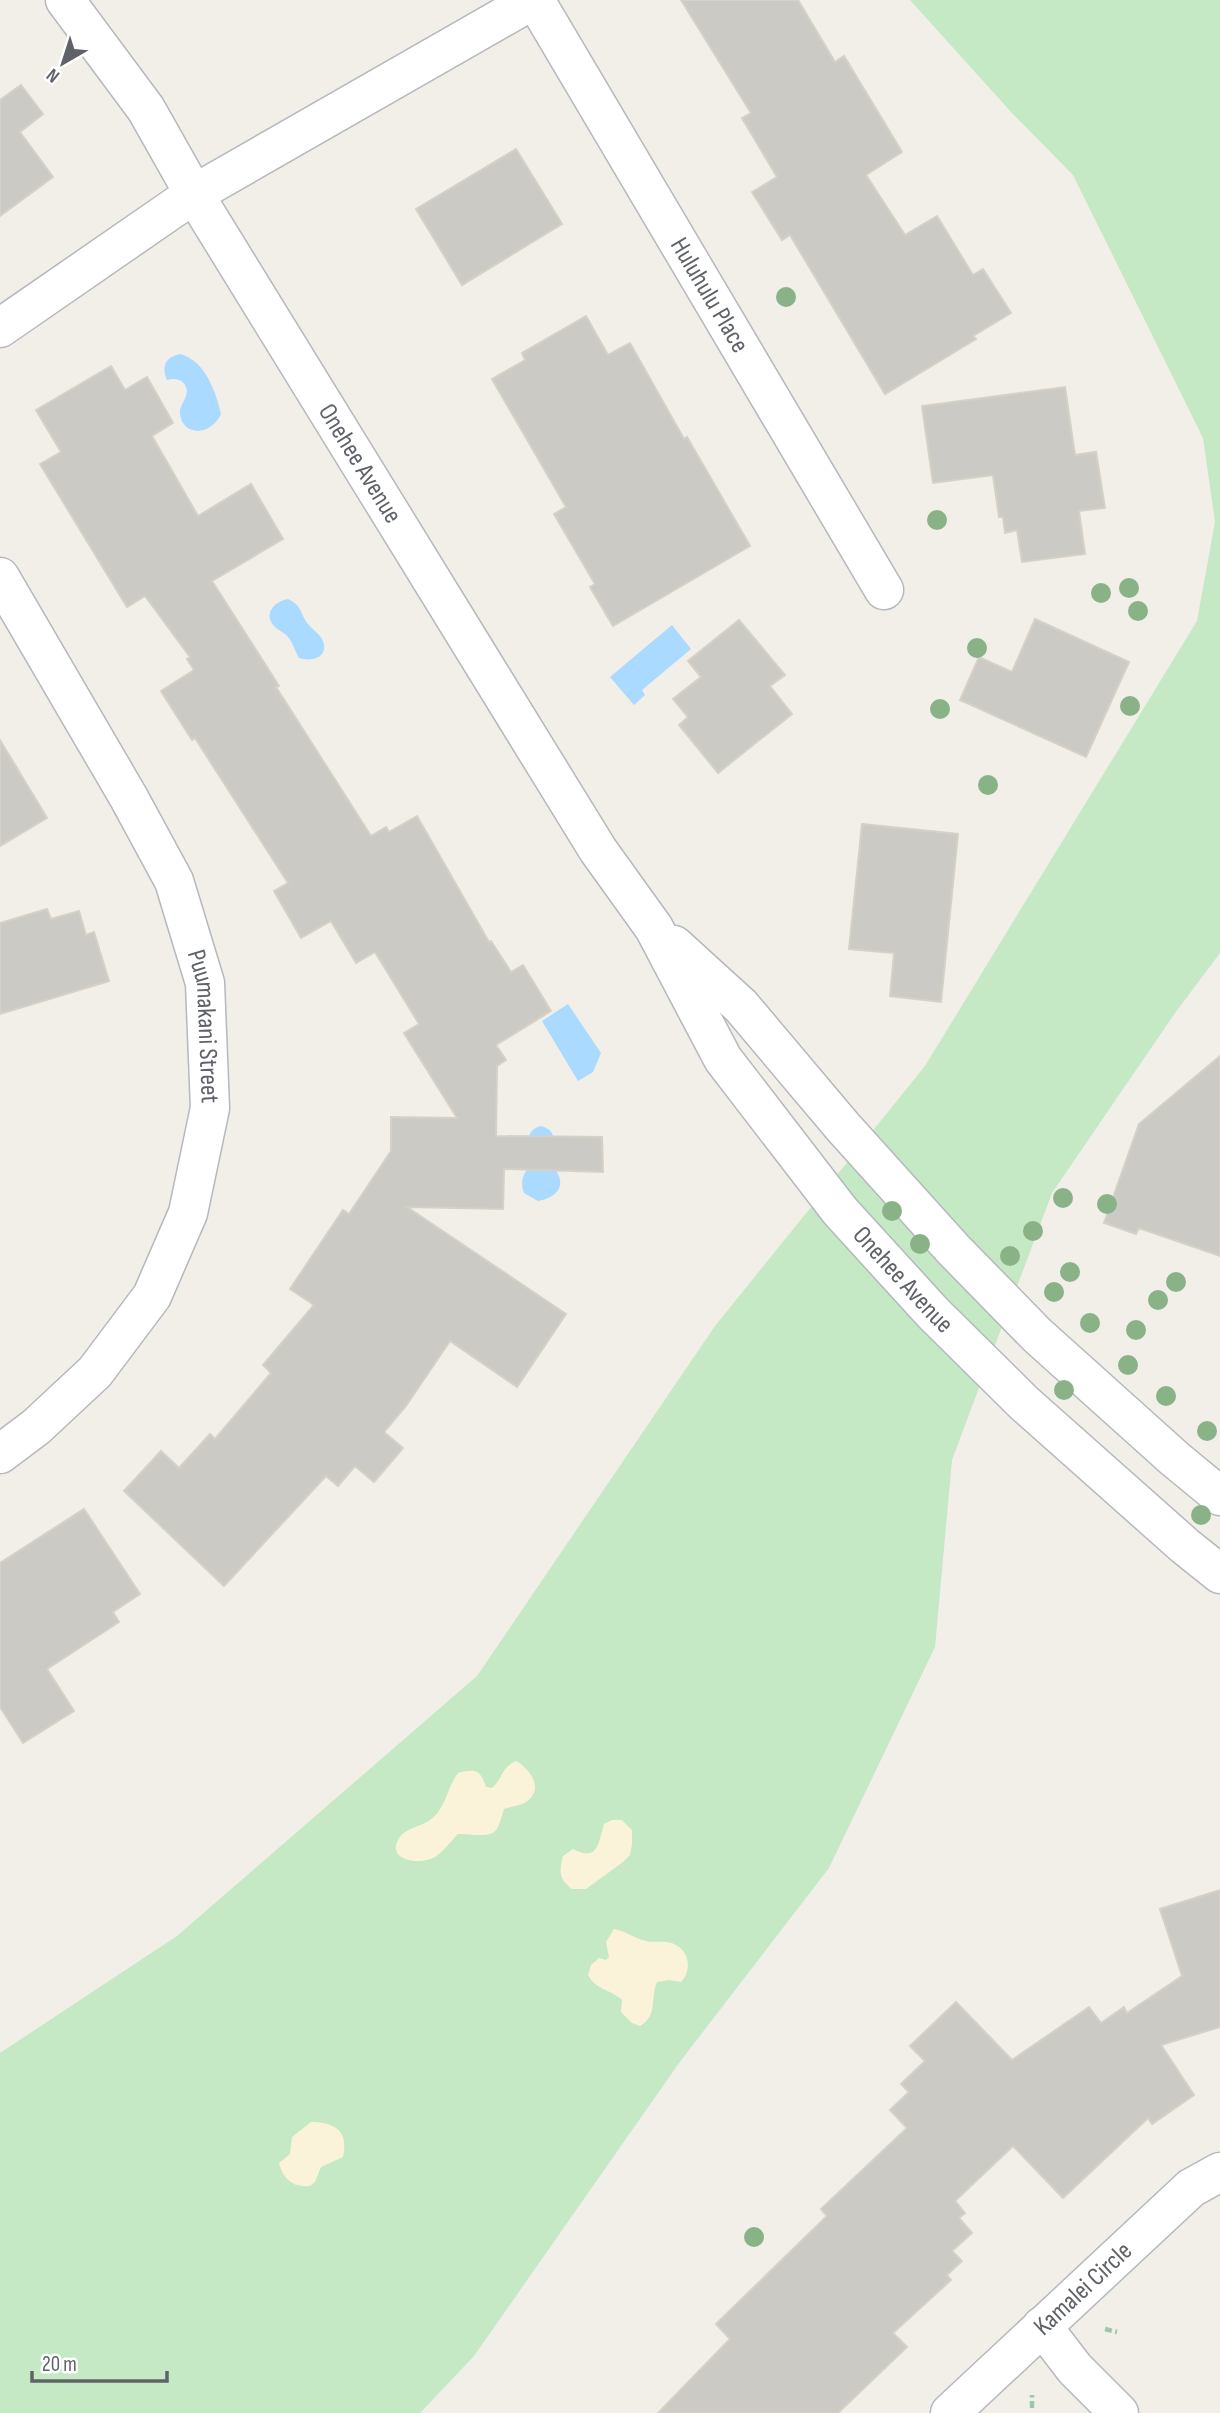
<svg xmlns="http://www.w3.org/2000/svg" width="1220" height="2413" viewBox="0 0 1220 2413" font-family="'Sofia Sans Condensed',sans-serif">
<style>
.green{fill:#c5e8c5}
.sand{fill:#fbf3d9}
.water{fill:#aadaff}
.building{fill:#cccac5;stroke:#d6d1c6;stroke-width:2}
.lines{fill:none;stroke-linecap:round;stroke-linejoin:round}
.minor-casing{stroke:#b5b8bc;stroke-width:41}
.path{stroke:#9cc7a9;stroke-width:4.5;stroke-dasharray:7 3.5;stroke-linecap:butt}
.minor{stroke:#fff;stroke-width:38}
.tree{fill:#89b387}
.labels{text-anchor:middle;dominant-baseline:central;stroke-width:5;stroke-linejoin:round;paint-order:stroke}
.street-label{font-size:26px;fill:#5f6368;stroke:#fff}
</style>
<rect width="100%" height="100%" fill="#f1efe8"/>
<polygon class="green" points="910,0 1220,0 1220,953 1175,1013 1052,1193 952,1460 935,1647 829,1868 679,2063 474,2356 420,2413 0,2413 0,2053 177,1936 477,1676 715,1326 925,1066 1197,621 1215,522 1203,438 1073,175 1012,113"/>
<g class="sand">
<path d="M 516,1761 C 530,1769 545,1789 526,1802 C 520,1806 512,1806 504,1809 C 502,1815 500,1825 496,1830 C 490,1839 468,1833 458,1834 C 450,1842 444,1851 435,1857 C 422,1865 387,1862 398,1840 C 404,1828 420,1827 430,1820 C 446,1809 447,1787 458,1773 C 475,1769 480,1769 486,1787 L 492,1788 C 503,1779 500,1768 516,1761 Z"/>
<path d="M 612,1820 L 622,1820 L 632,1830 L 632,1844 L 630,1855 L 623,1862 L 586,1889 L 572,1889 C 559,1879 559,1872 563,1856 L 573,1849 C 598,1862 598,1844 604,1824 Z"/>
<path d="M 614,1929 C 626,1931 634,1938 646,1941 C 655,1943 666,1940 674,1944 C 690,1951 692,1971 681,1982 L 669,1980 L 657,1982 C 650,1998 658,2016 640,2026 L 632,2023 L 621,2012 L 622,2000 C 610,1989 596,1990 588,1975 L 591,1965 L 599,1958 L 606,1960 L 609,1957 L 606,1942 Z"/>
<path d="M 311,2122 C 335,2122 349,2131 343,2157 L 321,2167 L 315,2182 L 310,2186 C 293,2188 283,2179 279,2163 L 290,2154 L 292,2137 Z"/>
</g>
<g class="water">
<path d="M 180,354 C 205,360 216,392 221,414 C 211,436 183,437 180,414 C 179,404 190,397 186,387 C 183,379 174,378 167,380 C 161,366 166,357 180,354 Z"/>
<path d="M 288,599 C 302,605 300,614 308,624 C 313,630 320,634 323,641 C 329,658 311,662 299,658 C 295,651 293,643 288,637 C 284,632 279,631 275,627 C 262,614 275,601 288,599 Z"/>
<polygon points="672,625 691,649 642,690 645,695 634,705 610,677"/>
<polygon points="568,1004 601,1053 593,1072 578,1081 542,1021"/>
<path d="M 541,1126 C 559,1131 553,1144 553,1159 C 553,1167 559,1173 560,1180 C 562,1193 549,1199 538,1201 L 524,1193 C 519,1179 525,1172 533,1161 C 529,1146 523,1131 541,1126 Z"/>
</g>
<g class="building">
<polygon points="681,0 798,0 835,62 844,56 902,152 866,175 905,235 937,216 973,275 983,269 1011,313 973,336 976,339 885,394 790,235 782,240 752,192 777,177 742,118 751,113"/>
<polygon points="21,85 43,114 20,132 53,177 0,216 0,100"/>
<polygon points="516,149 562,224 462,285 416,209"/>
<polygon points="586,316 608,355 630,343 684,439 687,437 750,546 613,626 590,587 595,584 554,514 566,507 492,379 525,360 522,353"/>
<polygon points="111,366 125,390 147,377 173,423 152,436 198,516 251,484 283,539 212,581 279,686 276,687 371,836 386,827 389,832 417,816 489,942 491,941 511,972 523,965 551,1011 496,1045 506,1060 497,1066 496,1136 602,1137 603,1172 504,1169 503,1209 407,1207 566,1314 517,1387 450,1341 406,1406 384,1432 403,1448 374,1482 355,1466 338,1486 326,1476 224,1586 124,1491 161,1451 179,1468 210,1434 215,1439 271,1373 263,1365 314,1305 290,1289 343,1210 349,1214 391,1151 391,1117 457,1118 404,1033 419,1024 375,952 356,963 331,921 301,938 274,891 288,883 195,738 192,740 161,691 194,670 187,659 190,657 145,596 127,607 40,464 61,452 36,410"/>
<polygon points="1065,387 1075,455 1096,452 1105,508 1079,511 1085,554 1022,562 1017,530 1005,533 1003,517 999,517 993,475 933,483 922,406"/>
<polygon points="1035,619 1129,662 1086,757 960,700 979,657 1012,672"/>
<polygon points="739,620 785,675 770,686 792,714 718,773 679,725 688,717 673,699 701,677 688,661"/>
<polygon points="0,740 47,818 0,846"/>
<polygon points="862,824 958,834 941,1002 890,996 894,953 849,949"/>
<polygon points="47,909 51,919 79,911 86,935 94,932 109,981 0,1014 0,923"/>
<polygon points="1220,1056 1220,1256 1139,1228 1136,1234 1104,1223 1139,1124"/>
<polygon points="84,1509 140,1594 113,1612 119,1622 47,1669 74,1711 23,1743 0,1707 0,1563"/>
<polygon points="1220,1890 1220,2027 1161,2045 1194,2095 1152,2124 1148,2118 1063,2198 1013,2146 955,2201 965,2213 959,2218 972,2233 952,2251 962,2261 947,2275 951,2280 893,2333 907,2347 838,2413 658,2413 730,2339 716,2324 827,2216 821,2209 907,2128 890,2110 909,2092 901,2084 925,2061 910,2046 956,2002 1012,2060 1089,2007 1101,2023 1124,2007 1127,2013 1182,1976 1160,1909"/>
</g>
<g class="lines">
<defs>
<g id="minor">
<path id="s1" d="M 65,0 L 146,109 L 194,194 L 598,850 L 654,928 L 723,1059 L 840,1211 L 933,1313 L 1024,1403 L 1185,1546 L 1220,1574"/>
<path id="s2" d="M 535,0 L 884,590"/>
<polyline points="0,328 194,194 533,0"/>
<path id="s3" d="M 0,577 L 129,798 L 174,881 L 205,983 L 210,1108 L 188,1213 L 152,1296 L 95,1372 L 36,1427 L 0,1454"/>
<polyline points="674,945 741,1006 843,1127 953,1249 1037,1335 1175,1459 1220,1496"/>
<polyline points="1042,2326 1075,2369 1119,2413"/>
<path id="s4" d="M 950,2413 L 1191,2188 L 1220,2172"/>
</g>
</defs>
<use href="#minor" class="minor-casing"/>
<g class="path">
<polyline points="1105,2329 1117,2332"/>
<polyline points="1032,2408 1032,2395"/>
</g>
<use href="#minor" class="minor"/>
</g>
<g class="tree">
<circle cx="786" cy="297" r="10"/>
<circle cx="937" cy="520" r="10"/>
<circle cx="1129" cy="588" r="10"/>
<circle cx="1101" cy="593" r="10"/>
<circle cx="1138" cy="611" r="10"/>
<circle cx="977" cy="648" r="10"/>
<circle cx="1130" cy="706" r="10"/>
<circle cx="940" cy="709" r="10"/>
<circle cx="988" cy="785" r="10"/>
<circle cx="1063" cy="1198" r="10"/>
<circle cx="1107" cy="1204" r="10"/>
<circle cx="892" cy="1211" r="10"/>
<circle cx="1033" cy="1231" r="10"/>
<circle cx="920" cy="1244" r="10"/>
<circle cx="1010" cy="1256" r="10"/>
<circle cx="1070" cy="1272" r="10"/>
<circle cx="1176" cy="1282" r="10"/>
<circle cx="1054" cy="1292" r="10"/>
<circle cx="1158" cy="1300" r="10"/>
<circle cx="1090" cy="1323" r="10"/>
<circle cx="1136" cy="1330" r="10"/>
<circle cx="1128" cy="1365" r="10"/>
<circle cx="1064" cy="1390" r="10"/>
<circle cx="1166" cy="1396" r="10"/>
<circle cx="1207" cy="1431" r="10"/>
<circle cx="1201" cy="1515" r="10"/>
<circle cx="754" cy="2237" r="10"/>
</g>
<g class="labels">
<g class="street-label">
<text stroke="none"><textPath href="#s2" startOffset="343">Huluhulu Place</textPath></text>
<text stroke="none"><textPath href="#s1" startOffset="550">Onehee Avenue</textPath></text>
<text stroke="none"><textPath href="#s3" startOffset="500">Puumakani Street</textPath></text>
<text stroke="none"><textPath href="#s1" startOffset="1533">Onehee Avenue</textPath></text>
<text stroke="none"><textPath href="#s4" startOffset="182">Kamalei Circle</textPath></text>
</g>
</g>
<g transform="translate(63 63) rotate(219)" stroke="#ffffff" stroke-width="5" paint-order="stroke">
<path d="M0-5L12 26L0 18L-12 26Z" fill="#5f6368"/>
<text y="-10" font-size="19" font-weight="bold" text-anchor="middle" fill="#5f6368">N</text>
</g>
<path d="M32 2371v10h135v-10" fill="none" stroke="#5f6368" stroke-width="3.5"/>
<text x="42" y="2371" font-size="21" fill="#5f6368" stroke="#ffffff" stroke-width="5" paint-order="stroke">20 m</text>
</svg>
